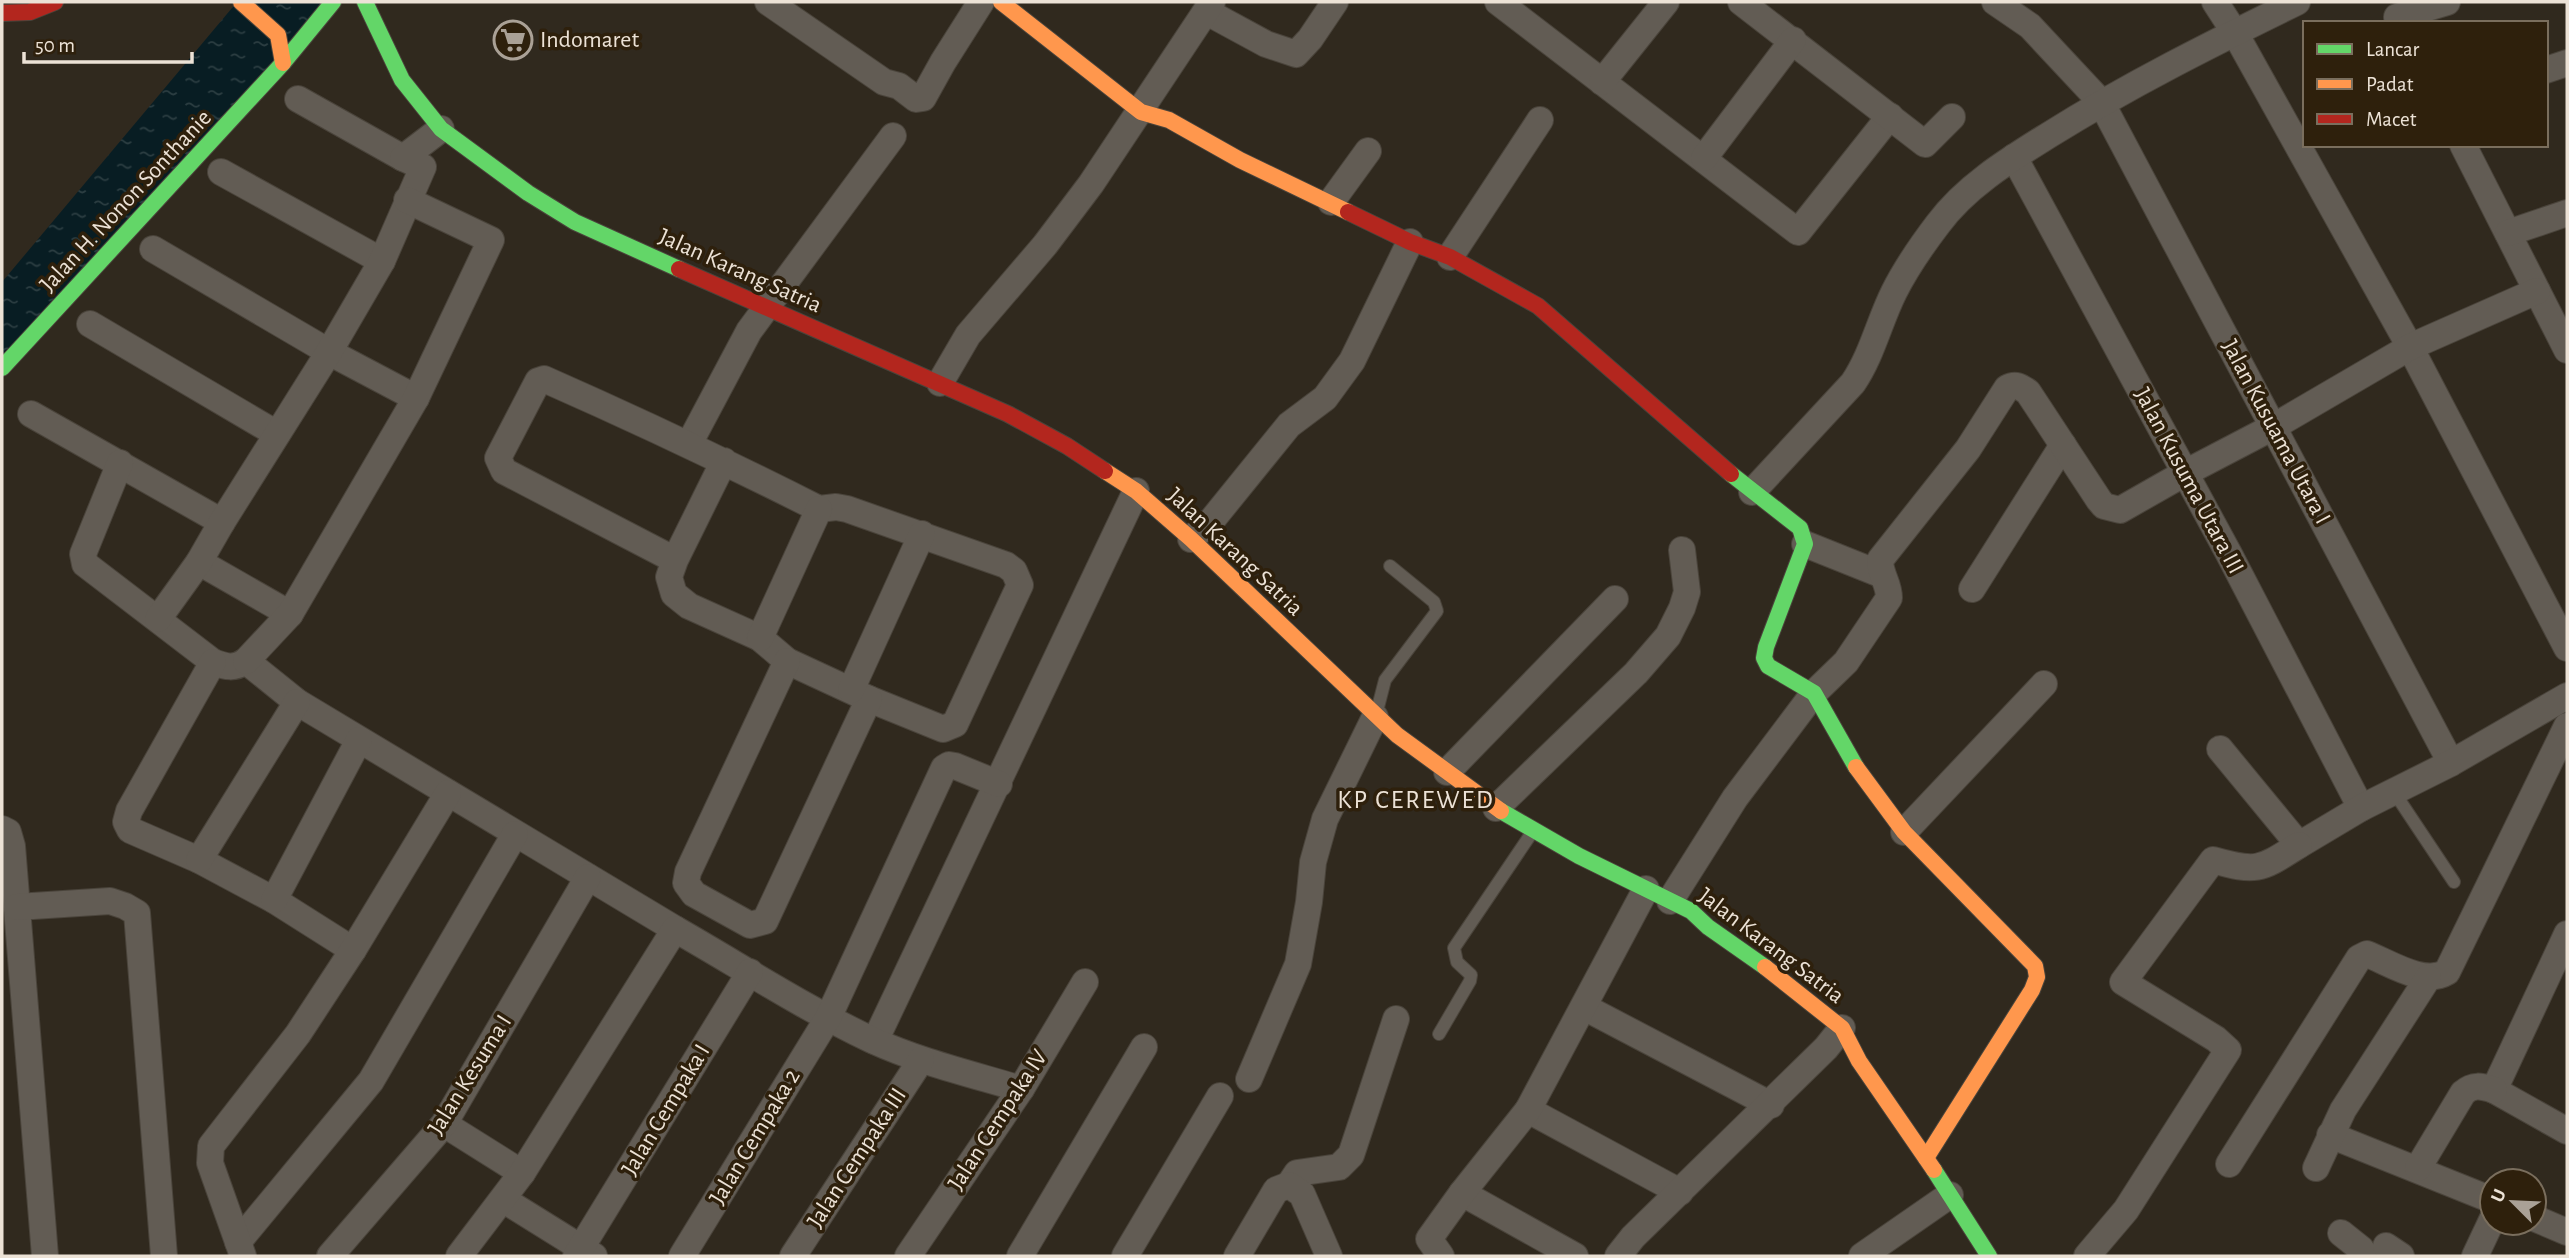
<svg xmlns="http://www.w3.org/2000/svg" width="2569" height="1258" viewBox="0 0 2569 1258" font-family="'Alegreya Sans',sans-serif">
<style>
.water{fill:url(#water-ripples)}
.lines{fill:none;stroke-linecap:round;stroke-linejoin:round}
.lane-casing{stroke:#4a443b;stroke-width:14}
.street-casing{stroke:#4a443b;stroke-width:28}
.fast-casing{stroke:#4a443b;stroke-width:18}
.slow-casing{stroke:#4a443b;stroke-width:18}
.jam-casing{stroke:#4a443b;stroke-width:18}
.lane{stroke:#625c54;stroke-width:12}
.street{stroke:#625c54;stroke-width:26}
.fast{stroke:#63d668;stroke-width:16}
.slow{stroke:#ff974d;stroke-width:16}
.jam{stroke:#b3261e;stroke-width:16}
.labels{text-anchor:middle;dominant-baseline:central;stroke-width:7;stroke-linejoin:round;paint-order:stroke}
.poi-label{font-size:24px;fill:#ece2d6;stroke:#2e200c;text-anchor:start}
.street-label{font-size:24px;fill:#ece2d6;stroke:#2e200c}
.neighbourhood-label{font-size:26px;letter-spacing:2px;fill:#ece2d6;stroke:#2e200c}
</style>
<defs>
<pattern id="water-ripples" width="26" height="14" patternUnits="userSpaceOnUse" patternTransform="scale(1.75)"><rect width="26" height="14" fill="#081d23"/><path d="M2 4q2-2 4 0t4 0M15 11q2-2 4 0t4 0" fill="none" stroke="#2c3e42"/></pattern>
</defs>
<rect width="100%" height="100%" fill="#30291e"/>
<polygon class="water" points="237,2 333,2 2,368 2,282"/>
<g class="lines">
<defs>
<g id="lane">
<polyline points="1377,711 1385,680 1437,611 1434,602 1390,566"/>
<polyline points="2394,792 2454,882"/>
<polyline points="1439,1034 1470,981 1471,975 1457,962 1454,948 1531,834"/>
</g>
<g id="street">
<polyline points="768,2 884,82 899,86 916,99 923,98 943,62 981,2"/>
<polyline points="1498,2 1798,232 1890,116"/>
<polyline points="1741,2 1925,144 1952,117"/>
<polyline points="1995,2 2030,26 2101,102 2451,763"/>
<polyline points="2215,2 2235,33 2410,347 2567,648"/>
<polyline points="1207,12 1266,44 1296,54 1310,39 1335,2"/>
<polyline points="2397,17 2447,2"/>
<polyline points="2546,70 2567,63"/>
<polyline points="1602,82 1666,2"/>
<polyline points="298,99 403,158"/>
<polyline points="2463,145 2567,350"/>
<polyline points="2014,157 2229,554 2361,808"/>
<polyline points="1704,158 1793,40"/>
<polyline points="221,172 382,261"/>
<polyline points="1331,202 1368,151"/>
<polyline points="2508,233 2567,213"/>
<polyline points="153,249 329,352 416,398"/>
<polyline points="1450,257 1540,120"/>
<polyline points="90,324 277,434"/>
<polyline points="940,383 968,335 1045,245 1091,184 1212,2"/>
<polyline points="31,414 222,522"/>
<polyline points="689,444 749,331 893,136"/>
<path d="M 120,463 L 83,554 L 85,564 L 213,662 C 226,667 234,669 246,661 L 297,702 L 675,929"/>
<path d="M 1752,492 L 1853,383 C 1872,355 1879,322 1894,292 C 1906,268 1922,245 1938,224 C 1966,186 2009,160 2049,135 C 2129,85 2213,43 2297,2"/>
<polyline points="1191,539 1212,520 1289,425 1325,398 1352,361 1410,242"/>
<polyline points="1805,544 1880,574"/>
<path d="M 675,560 L 504,471 L 498,458 L 538,381 L 544,379 C 637,420 728,463 819,509 L 836,507 L 847,509 L 1006,565 L 1014,571 L 1020,585 L 955,724 L 943,729 L 869,699 L 787,661 L 760,638 L 689,606 L 674,594 L 669,577 L 675,560 L 724,461"/>
<polyline points="199,562 290,614"/>
<polyline points="1972,589 2063,445"/>
<polyline points="158,619 199,562 222,522 329,352 382,261 423,167 403,158 441,129"/>
<polyline points="760,638 819,509"/>
<polyline points="246,661 290,614 416,398 491,240 407,200"/>
<polyline points="787,661 688,872 686,883 694,894 750,925 765,921 869,699"/>
<polyline points="213,662 129,811 126,822 130,830 199,860 274,900 353,950"/>
<polyline points="851,690 922,534"/>
<polyline points="2220,749 2299,845 2361,808 2451,763 2567,696"/>
<polyline points="1447,772 1615,599"/>
<polyline points="1496,808 1636,673 1668,636 1682,608 1687,592 1682,550"/>
<polyline points="2,829 8,832 12,846 45,1256"/>
<polyline points="1904,832 2044,684"/>
<polyline points="199,860 297,702"/>
<polyline points="274,900 359,740"/>
<path d="M 1670,901 L 1735,798 L 1814,693 L 1846,662 L 1889,598 C 1889,583 1880,575 1880,560 L 1968,449 L 2007,388 C 2016,383 2021,387 2028,392 L 2099,500 L 2104,506 L 2120,510 L 2185,473 L 2273,427 L 2410,347 L 2537,291"/>
<polyline points="17,907 110,901 125,906 137,913 164,1256"/>
<polyline points="2567,934 2494,1090 2567,1131"/>
<polyline points="1584,1007 1771,1105"/>
<polyline points="875,1041 1136,491"/>
<polyline points="1249,1079 1298,964 1309,902 1313,862 1325,819 1375,717"/>
<polyline points="1528,1110 1680,1192"/>
<polyline points="444,1124 522,1173"/>
<polyline points="2330,1135 2492,1200"/>
<path d="M 2229,1164 L 2359,958 L 2367,954 C 2390,963 2424,986 2447,972 L 2567,726"/>
<polyline points="2316,1168 2343,1110 2428,978"/>
<path d="M 2418,1168 L 2463,1093 C 2473,1084 2481,1086 2494,1090"/>
<polyline points="1289,1185 1297,1173 1339,1167 1351,1155 1396,1019"/>
<polyline points="1462,1193 1575,1256"/>
<polyline points="504,1200 594,1256"/>
<polyline points="2534,1218 2567,1232"/>
<polyline points="2341,1233 2361,1249 2366,1256"/>
<polyline points="238,1242 371,1081 515,834"/>
<polyline points="2386,1246 2401,1256"/>
<polyline points="243,1256 210,1163 211,1146 298,1034 353,950 448,793"/>
<polyline points="330,1256 444,1124 588,877"/>
<path d="M 459,1256 L 522,1173 L 675,929 C 740,966 804,1008 872,1040 C 920,1062 971,1074 1021,1089"/>
<polyline points="576,1256 750,972"/>
<polyline points="682,1256 828,1018 944,768 949,765 955,766 999,784"/>
<polyline points="793,1256 921,1060"/>
<polyline points="908,1256 1021,1089 1085,982"/>
<polyline points="1020,1256 1144,1047"/>
<polyline points="1125,1256 1220,1096"/>
<polyline points="1237,1256 1276,1190 1289,1185 1302,1194 1329,1256"/>
<polyline points="1441,1256 1429,1239 1462,1193 1528,1110 1646,889"/>
<polyline points="1618,1256 1633,1237 1826,1048 1842,1028"/>
<polyline points="1862,1256 1950,1195"/>
<path d="M 2087,1256 L 2126,1210 L 2228,1050 L 2216,1039 L 2123,982 L 2213,860 C 2258,873 2261,869 2299,845"/>
<polyline points="2475,1256 2492,1220"/>
</g>
<g id="fast">
<polyline points="365,2 402,80 441,129 528,193 575,222 679,269"/>
<polyline points="2,368 283,63 333,2"/>
<polyline points="1731,474 1800,528 1805,544 1766,647 1764,658 1768,666 1814,693 1856,767"/>
<polyline points="1501,811 1579,856 1691,911 1708,927 1765,967"/>
<polyline points="1934,1170 1989,1256"/>
</g>
<g id="slow">
<polyline points="241,2 278,35 283,63"/>
<polyline points="1001,2 1141,112 1169,120 1240,160 1348,212"/>
<polyline points="1105,471 1136,491 1191,539 1397,735 1501,811"/>
<polyline points="1856,767 1904,832 2035,966 2037,977 2032,990 1926,1158"/>
<polyline points="1765,967 1842,1028 1859,1061 1934,1170"/>
</g>
<g id="jam">
<polyline points="2,13 30,12 55,2"/>
<polyline points="1348,212 1410,242 1450,257 1538,306 1731,474"/>
<polyline points="679,269 1008,414 1067,446 1105,471"/>
</g>
</defs>
<use href="#lane" class="lane-casing"/>
<use href="#street" class="street-casing"/>
<use href="#fast" class="fast-casing"/>
<use href="#slow" class="slow-casing"/>
<use href="#jam" class="jam-casing"/>
<use href="#lane" class="lane"/>
<use href="#street" class="street"/>
<use href="#fast" class="fast"/>
<use href="#slow" class="slow"/>
<use href="#jam" class="jam"/>
</g>
<defs>
<symbol id="supermarket-ring" viewBox="-11 -11 22 22"><circle r="9.5" fill="#2e200c" stroke="#aaa196" stroke-width="1.5"/><path d="M-6-5.5h2.5l.6 2H6L4.5 2H-2.5L-4.4-4H-6ZM-1.5 3.2a1.3 1.3 0 1 0 .1 0ZM3 3.2a1.3 1.3 0 1 0 .1 0Z" fill="#aaa196"/></symbol>
</defs>
<g fill-rule="evenodd">
<use href="#supermarket-ring" x="491" y="18" width="44" height="44"/>
</g>
<g class="labels">
<g class="poi-label">
<text x="540" y="40">Indomaret</text>
</g>
<g class="street-label">
<text transform="translate(126 201) rotate(-47)">Jalan H. Nonon Sonthanie</text>
<text transform="translate(740 271) rotate(24)">Jalan Karang Satria</text>
<text transform="translate(2276 432) rotate(62)">Jalan Kusuama Utara I</text>
<text transform="translate(2189 481) rotate(62)">Jalan Kusuma Utara III</text>
<text transform="translate(1235 552) rotate(43)">Jalan Karang Satria</text>
<text transform="translate(1771 946) rotate(37)">Jalan Karang Satria</text>
<text transform="translate(470 1075) rotate(-58)">Jalan Kesuma I</text>
<text transform="translate(666 1110) rotate(-59)">Jalan Cempaka I</text>
<text transform="translate(998 1120) rotate(-57)">Jalan Cempaka IV</text>
<text transform="translate(755 1137) rotate(-59)">Jalan Cempaka 2</text>
<text transform="translate(857 1158) rotate(-57)">Jalan Cempaka III</text>
</g>
<g class="neighbourhood-label">
<text x="1416" y="800">KP CEREWED</text>
</g>
</g>
<rect width="2569" height="1258" fill="none" stroke="#ece2d6" stroke-width="7"/>
<rect x="2303" y="21" width="245" height="126" fill="#2e200c" stroke="#7a6e5d" stroke-width="2"/>
<rect x="2317" y="44" width="35" height="10" fill="#63d668" stroke="#7a6e5d" stroke-width="2"/>
<text x="2366" y="56" font-size="21" fill="#ece2d6">Lancar</text>
<rect x="2317" y="79" width="35" height="10" fill="#ff974d" stroke="#7a6e5d" stroke-width="2"/>
<text x="2366" y="91" font-size="21" fill="#ece2d6">Padat</text>
<rect x="2317" y="114" width="35" height="10" fill="#b3261e" stroke="#7a6e5d" stroke-width="2"/>
<text x="2366" y="126" font-size="21" fill="#ece2d6">Macet</text>
<g transform="translate(2513 1202) rotate(294)"><circle r="33" fill="#2e200c" stroke="#7a6e5d" stroke-width="2"/>
<path d="M0-5L12 26L0 18L-12 26Z" fill="#aaa196"/>
<text y="-10" font-size="19" font-weight="bold" text-anchor="middle" fill="#ece2d6">U</text>
</g>
<path d="M24 52v10h168v-10" fill="none" stroke="#ece2d6" stroke-width="3.5"/>
<text x="35" y="52" font-size="21" fill="#ece2d6" stroke="#2e200c" stroke-width="5" paint-order="stroke">50 m</text>
</svg>
